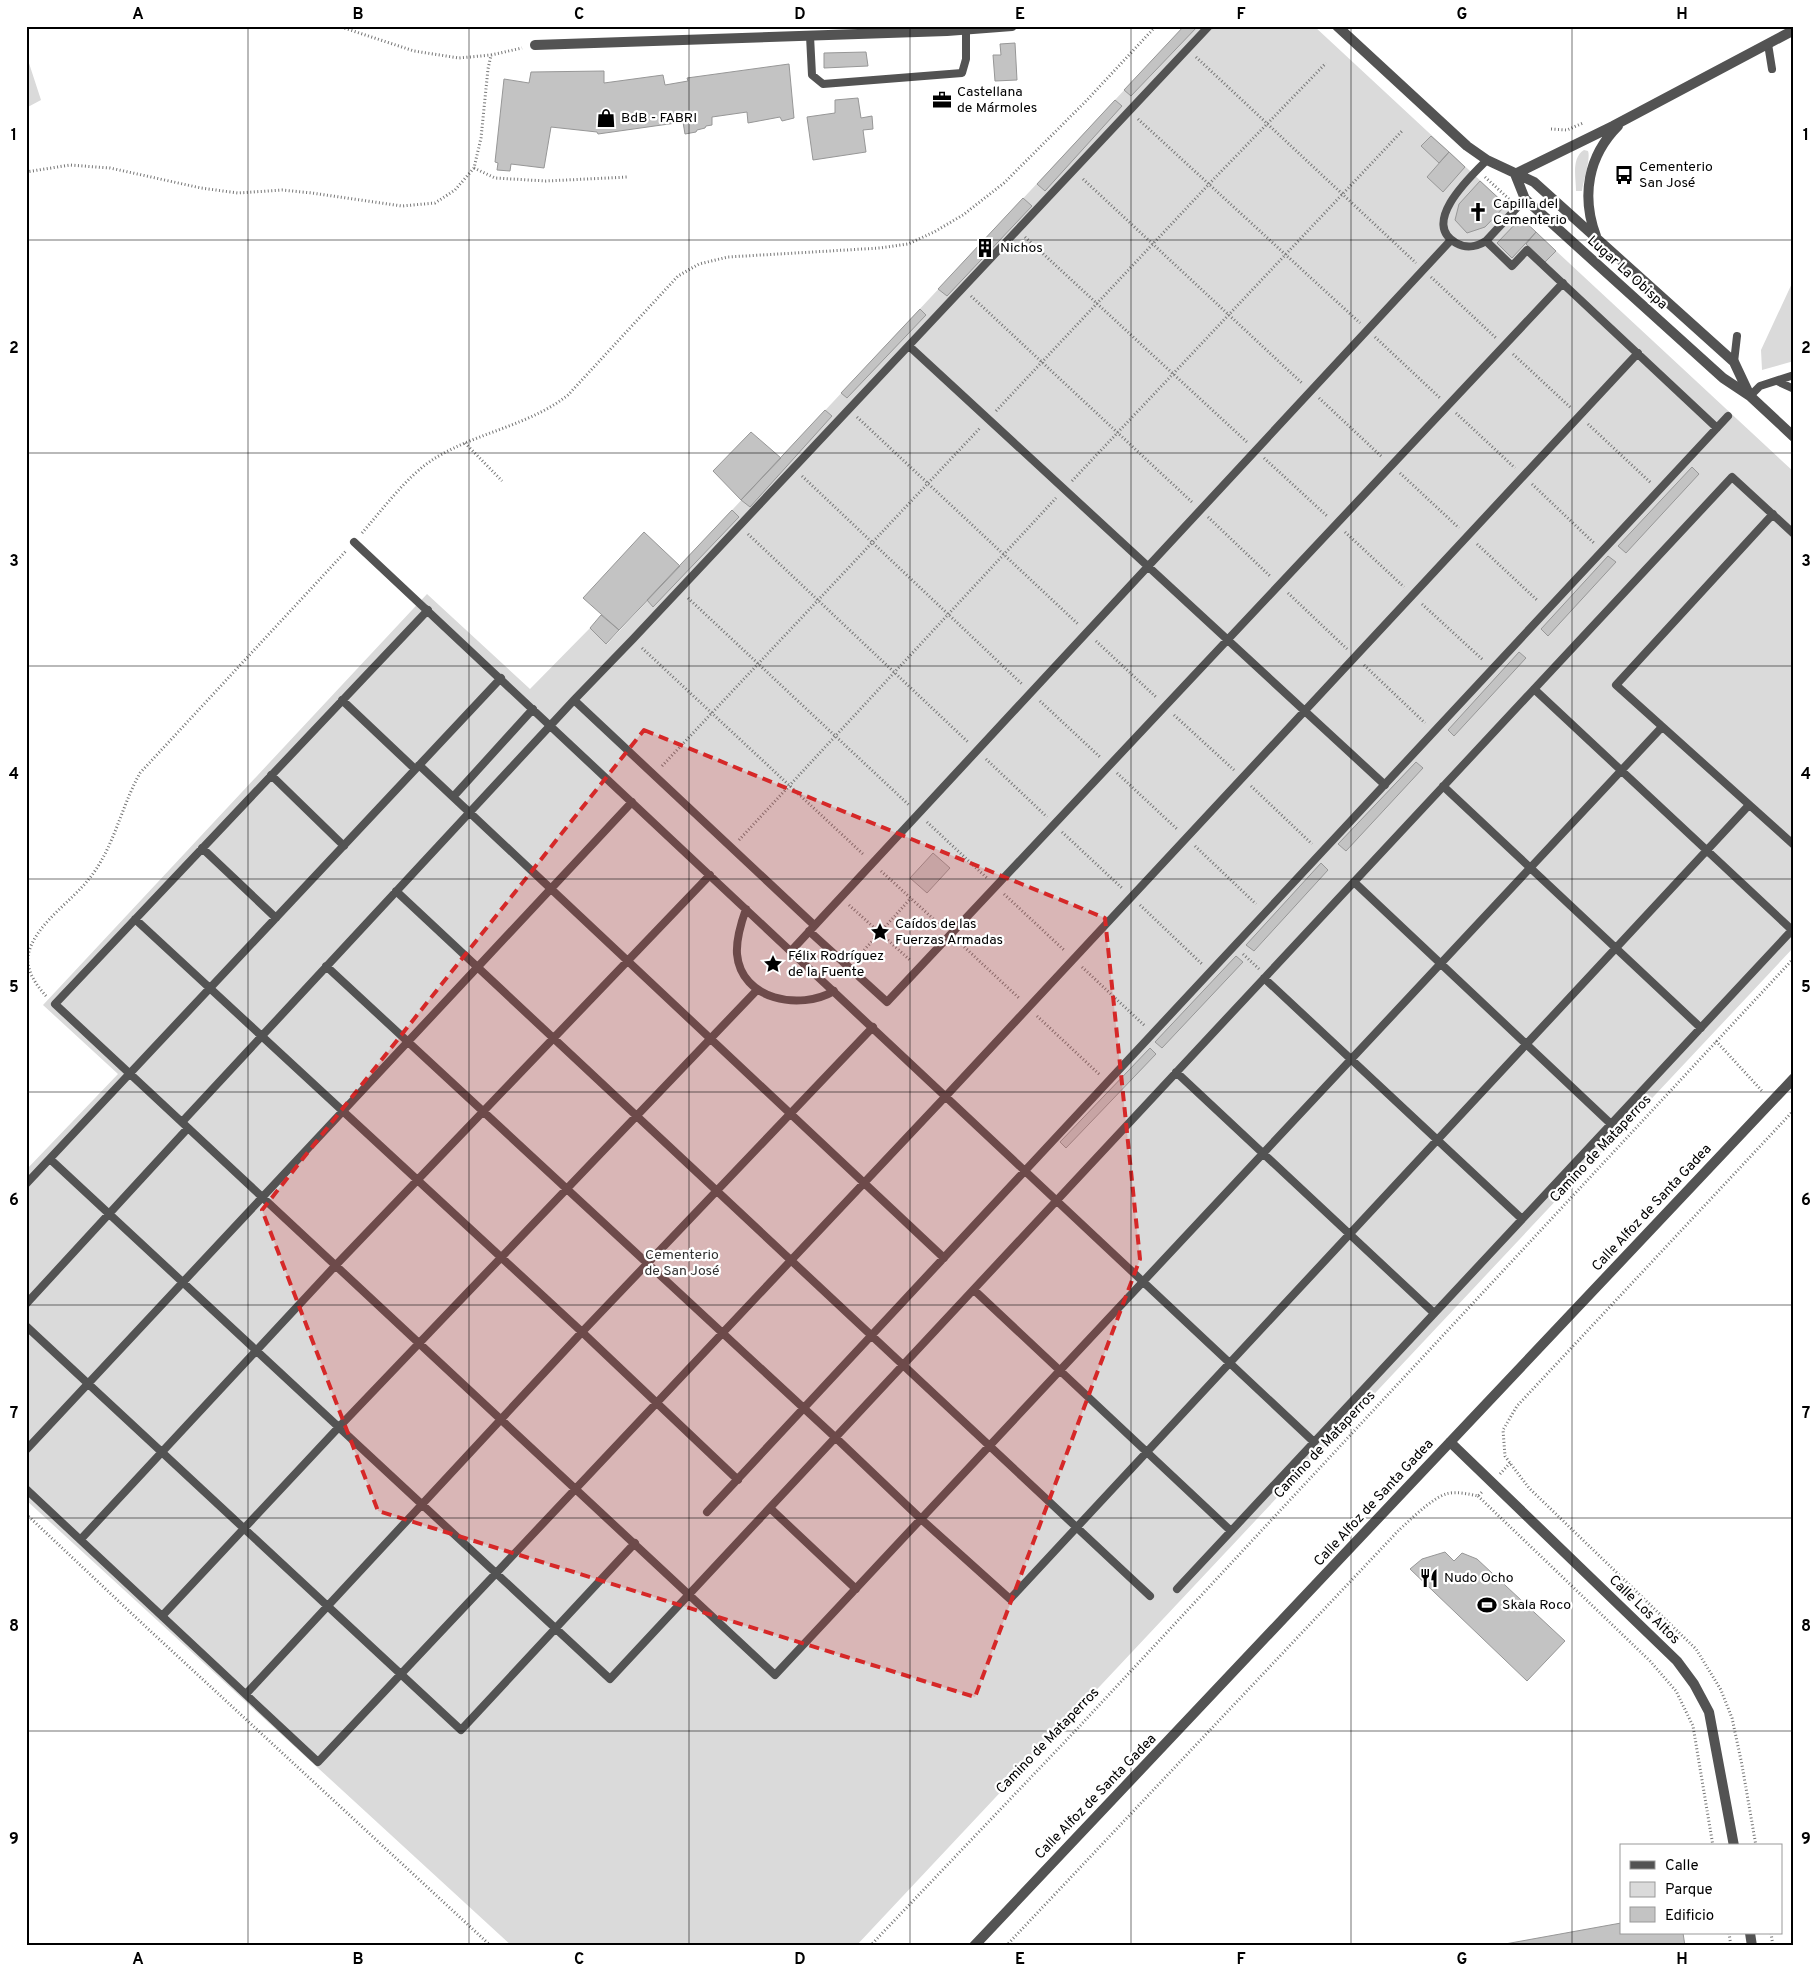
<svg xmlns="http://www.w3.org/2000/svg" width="1820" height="1972" viewBox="0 0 1820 1972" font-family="Overpass,sans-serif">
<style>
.green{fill:#dadada}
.building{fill:#c3c3c3;stroke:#979797}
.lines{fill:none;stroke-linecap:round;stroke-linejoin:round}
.path{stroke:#757575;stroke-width:3;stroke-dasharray:1 2.5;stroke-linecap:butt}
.lane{stroke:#535353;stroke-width:8}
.street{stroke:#535353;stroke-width:10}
.marked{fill:#d62828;fill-opacity:0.2;stroke:#d62828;stroke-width:4;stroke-dasharray:10 6;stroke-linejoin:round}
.grid{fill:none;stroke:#000;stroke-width:1;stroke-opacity:0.55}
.labels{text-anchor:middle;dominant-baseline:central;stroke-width:4.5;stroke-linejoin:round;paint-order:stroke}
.poi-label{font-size:14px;fill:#000;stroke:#fff;text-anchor:start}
.street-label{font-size:14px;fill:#000;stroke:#fff}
.park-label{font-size:14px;fill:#313131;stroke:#fff}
.neatline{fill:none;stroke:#000;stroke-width:2}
.grid-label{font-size:16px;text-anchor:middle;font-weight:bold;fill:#000}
</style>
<rect width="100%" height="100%" fill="#fff"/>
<!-- green -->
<path class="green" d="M1184,26H1314L1794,472V947L856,1946H512L26,1500V1170L118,1074L43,1005L427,594L530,689L590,628L607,644Z
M26,54L41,100L26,108Z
M1584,150L1588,151C1591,159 1583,181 1582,191H1576C1576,177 1571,158 1584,150Z
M1794,279V361L1762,370L1761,350Z"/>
<!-- building -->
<path class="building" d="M1184,26H1198L1131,96L1124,90Z
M1015,43L1017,80L995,81L993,55H1001L1000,44Z
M866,52L868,66L824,68V53Z
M789,64L794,118L782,121L780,117L748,123L747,112L712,117V125L706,126L705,128L697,130L696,132L685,134L683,122L598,134L597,132L551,127L544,168L511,164L510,171L497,170L498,163L495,162L504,79L529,83L531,72L604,71V83L663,75L665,85L688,81L687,78Z
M858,98L861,118L872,116L873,129L863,130L866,152L813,160L807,117L835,113V100Z
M1115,100L1122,106L1045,191L1037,184Z
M1431,136L1449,152L1439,163L1421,146Z
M1449,152L1465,167L1443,192L1427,177Z
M1480,181L1506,205L1485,227L1467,233L1455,220L1459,204Z
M1023,198L1032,206L947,296L938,289Z
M1521,218L1536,232L1512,258L1497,243Z
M1536,232L1556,251L1545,262L1526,244Z
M920,309L926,315L847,398L841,393Z
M825,410L832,416L750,507L741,500Z
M751,432L781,458L741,500L713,471Z
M1692,467L1699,474L1626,553L1618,546Z
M732,510L739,517L653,607L647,600Z
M644,532L680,566L619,630L583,598Z
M1608,556L1616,562L1548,636L1541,629Z
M601,615L619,630L606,644L590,628Z
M1519,652L1526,658L1454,736L1448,730Z
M1416,762L1423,768L1346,851L1338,844Z
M933,853L950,868L927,893L910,878Z
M1321,863L1328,870L1254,951L1246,945Z
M1236,956L1243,962L1162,1048L1155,1042Z
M1150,1048L1156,1054L1066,1148L1060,1142Z
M1445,1552L1454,1561L1462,1553L1477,1559L1565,1641L1527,1681L1410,1569L1422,1559Z
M1621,1923V1933H1683L1685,1946H1494Z"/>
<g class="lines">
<!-- path -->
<path class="path" d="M338,26L414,51L459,58L491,55
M1196,57L1416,263
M1138,119L1360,323
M1551,129L1567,130L1583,123
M474,168L495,178L546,181L628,177
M26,172L70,165L110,168L201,188L238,193L282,190L312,193L402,206L435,203L455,190L474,168L481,138L488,69L491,55L522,48
M1485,177L1510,200
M1083,179L1303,384
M1025,237L1248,443
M1431,277L1496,338
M971,296L1193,503
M1375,337L1440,398
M1513,354L1571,408
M1319,398L1382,457
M996,411L1210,183L1326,63
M1456,413L1515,468
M857,417L1079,625
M1588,424L1651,483
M465,443L502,481
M1264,458L1327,516
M1400,473L1459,528
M802,476L1023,685
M1072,481L1402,131
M1532,484L1595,544
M1208,517L1271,577
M1345,532L1404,587
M362,533C383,509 409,473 437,457C479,432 530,425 568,395L678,276L699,264L728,257L880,248L908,244L934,232L963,215L1004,183L1087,100L1156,26
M748,534L969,743
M1477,544L1538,601
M1288,593L1347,649
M688,598L910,806
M1422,604L1483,660
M1096,641L1157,698
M642,648L864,855
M1364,665L1425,723
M1040,701L1101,758
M1174,715L1234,770
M986,759L1047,817
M662,766L980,428
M1117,773L1178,830
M1251,786L1312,844
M927,822L988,879
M1062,832L1123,889
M739,840L1056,498
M1195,846L1256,904
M881,871L941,926
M1004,894L1065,951
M849,905L911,961
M1140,905L1203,965
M959,942L1020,999
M1243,954L1259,969
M857,958L911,898
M1082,967L1145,1026
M46,996C37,986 26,971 28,956C33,926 71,902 89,879C114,848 121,807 140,773L346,551
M1037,1016L1100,1075
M1716,1041L1763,1092
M1500,1474L1510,1463
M1478,1496L1650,1661L1676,1691L1693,1726L1713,1846
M26,1514L145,1626L491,1946
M1756,1846L1742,1765L1732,1718L1721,1690L1696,1649L1529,1488L1510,1463L1505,1456L1503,1430L1517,1406L1794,1110
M1729,1933L1731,1946
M1771,1933L1773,1946
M870,1946L1077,1729L1794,958
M1006,1946L1398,1531C1409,1521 1432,1498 1446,1494C1455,1491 1469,1494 1478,1496L1483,1491"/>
<!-- lane -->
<path class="lane" d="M810,36L812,75L823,84L962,73L966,59V29
M1768,44L1772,69
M1487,160C1471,176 1420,223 1456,243C1467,249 1476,247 1486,241L1525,199
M1486,241L1512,266L1527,250L1717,428
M909,346L1385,785
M1734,362L1737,336
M1777,381L1794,389
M1750,396L1760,386L1794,375
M1773,514L1616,685L1794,845
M354,542L1314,1442
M428,610L55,1004C294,1229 536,1450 775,1675L1662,727
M1534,689L1792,930
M342,700L415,769
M574,700L814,925
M419,765L944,1258
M271,775L344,846
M1443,786L1701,1028
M453,797L533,709
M202,848L276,918
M1354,882L1611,1124
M396,891L1150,1596
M746,909C741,923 736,939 737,954C741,1000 800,1011 834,991
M135,919L582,1332L738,1480
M809,931L887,1002L1563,283
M791,951L1451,240
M326,966L836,1438L921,1519L1010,1599L1749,805
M1264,978L1522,1219
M1176,1072L1434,1313
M182,1122L574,700L633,639L1209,26
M50,1159L610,1679L1732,477L1794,534
M26,1184L501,678
M974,1290L1231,1531
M26,1304L188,1128
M26,1326L461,1730L635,1543
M26,1450L632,802
M26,1489L318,1762L945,1097L1638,353
M771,1509L856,1589
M707,1512L1728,416
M81,1539L335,1266L710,875
M1177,1589L1794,928
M163,1615L338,1428L757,990
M246,1694L582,1332L873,1027"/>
<!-- street -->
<path class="street" d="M1337,26L1467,146L1487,160L1534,182L1734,362L1750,396
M535,45L947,31L1012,26
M1515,174L1525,199L1723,378L1750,396L1794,437
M1515,174L1613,126L1794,30
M1596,236C1581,196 1588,156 1618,126
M1450,1442L1677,1661L1694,1684L1709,1712L1734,1846
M1750,1933L1752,1946
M974,1946L1794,1078"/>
</g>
<!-- marked area -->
<path class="marked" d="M644,730L1105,918L1140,1259L975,1697L378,1511L262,1210Z"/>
<!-- grid -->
<path class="grid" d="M248,26V1946M469,26V1946M689,26V1946M910,26V1946M1131,26V1946M1351,26V1946M1572,26V1946M26,240H1794M26,453H1794M26,666H1794M26,879H1794M26,1092H1794M26,1305H1794M26,1518H1794M26,1731H1794"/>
<!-- icons -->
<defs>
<g id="office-bare" transform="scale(1.5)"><path d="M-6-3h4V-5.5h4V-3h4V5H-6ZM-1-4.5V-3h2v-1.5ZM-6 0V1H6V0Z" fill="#000" stroke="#fff" stroke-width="2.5" paint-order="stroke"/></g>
<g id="shop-bare" transform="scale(1.5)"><path d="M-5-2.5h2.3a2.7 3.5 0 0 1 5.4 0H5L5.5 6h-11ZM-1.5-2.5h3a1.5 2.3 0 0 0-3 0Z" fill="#000" stroke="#fff" stroke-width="2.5" paint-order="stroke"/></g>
<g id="bus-bare" transform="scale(1.5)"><path d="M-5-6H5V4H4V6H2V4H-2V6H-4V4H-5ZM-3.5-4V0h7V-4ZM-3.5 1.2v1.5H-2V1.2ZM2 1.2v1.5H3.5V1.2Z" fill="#000" stroke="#fff" stroke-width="2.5" paint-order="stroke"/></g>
<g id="church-bare" transform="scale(1.5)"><path d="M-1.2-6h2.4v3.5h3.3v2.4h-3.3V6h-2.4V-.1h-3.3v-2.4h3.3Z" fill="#000" stroke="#fff" stroke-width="2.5" paint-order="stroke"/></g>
<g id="building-bare" transform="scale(1.5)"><path d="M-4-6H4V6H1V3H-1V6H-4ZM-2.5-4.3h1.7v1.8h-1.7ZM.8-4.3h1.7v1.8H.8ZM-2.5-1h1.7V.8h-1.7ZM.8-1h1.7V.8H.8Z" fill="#000" stroke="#fff" stroke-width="2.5" paint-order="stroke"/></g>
<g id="sight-bare" transform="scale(1.5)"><path d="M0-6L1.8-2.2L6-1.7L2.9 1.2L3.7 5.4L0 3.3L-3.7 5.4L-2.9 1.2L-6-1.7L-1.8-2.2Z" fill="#000" stroke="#fff" stroke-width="2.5" paint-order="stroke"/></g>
<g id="restaurant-bare" transform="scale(1.5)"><path d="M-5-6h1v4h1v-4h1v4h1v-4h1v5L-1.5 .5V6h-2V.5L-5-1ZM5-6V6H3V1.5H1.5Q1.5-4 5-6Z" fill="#000" stroke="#fff" stroke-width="2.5" paint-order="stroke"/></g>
<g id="stadium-bare" transform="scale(1.5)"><path d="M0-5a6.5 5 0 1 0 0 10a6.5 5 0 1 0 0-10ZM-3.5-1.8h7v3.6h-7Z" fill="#000" stroke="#fff" stroke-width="2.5" paint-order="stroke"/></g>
</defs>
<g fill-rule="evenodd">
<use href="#office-bare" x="942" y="100"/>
<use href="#shop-bare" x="606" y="118"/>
<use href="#bus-bare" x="1624" y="175"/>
<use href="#church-bare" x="1478" y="212"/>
<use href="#building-bare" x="985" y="248"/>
<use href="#sight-bare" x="880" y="932"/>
<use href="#sight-bare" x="773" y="964"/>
<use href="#restaurant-bare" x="1429" y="1578"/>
<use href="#stadium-bare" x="1487" y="1605"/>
</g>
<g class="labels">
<!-- poi labels -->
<g class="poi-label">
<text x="957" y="92">Castellana<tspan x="957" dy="16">de Mármoles</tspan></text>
<text x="621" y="118">BdB - FABRI</text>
<text x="1639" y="167">Cementerio<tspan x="1639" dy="16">San José</tspan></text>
<text x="1493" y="204">Capilla del<tspan x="1493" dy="16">Cementerio</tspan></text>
<text x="1000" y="248">Nichos</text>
<text x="895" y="924">Caídos de las<tspan x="895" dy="16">Fuerzas Armadas</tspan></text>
<text x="788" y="956">Félix Rodríguez<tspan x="788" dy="16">de la Fuente</tspan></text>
<text x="1444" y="1578">Nudo Ocho</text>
<text x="1502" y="1605">Skala Roco</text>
</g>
<!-- street labels -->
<g class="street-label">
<text transform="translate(1627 273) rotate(42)">Lugar La Obispa</text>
<text transform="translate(1601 1149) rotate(-47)">Camino de Mataperros</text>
<text transform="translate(1652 1208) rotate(-47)">Calle Alfoz de Santa Gadea</text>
<text transform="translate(1325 1445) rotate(-47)">Camino de Mataperros</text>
<text transform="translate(1374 1503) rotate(-47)">Calle Alfoz de Santa Gadea</text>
<text transform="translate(1644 1610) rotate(44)">Calle Los Altos</text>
<text transform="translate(1048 1741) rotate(-46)">Camino de Mataperros</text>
<text transform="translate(1096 1797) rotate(-46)">Calle Alfoz de Santa Gadea</text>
</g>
<!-- park labels -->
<g class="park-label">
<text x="682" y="1255">Cementerio<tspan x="682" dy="16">de San José</tspan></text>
</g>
</g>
<!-- border -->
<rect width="1820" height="1972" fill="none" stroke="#ffffff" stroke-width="55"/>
<!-- legend -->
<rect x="1620" y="1844" width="162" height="90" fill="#ffffff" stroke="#999999"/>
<rect x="1630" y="1861" width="25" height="8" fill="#535353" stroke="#999999"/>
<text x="1665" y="1870" font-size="15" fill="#000000">Calle</text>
<rect x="1630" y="1882" width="25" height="15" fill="#dadada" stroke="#999999"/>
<text x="1665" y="1894" font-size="15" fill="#000000">Parque</text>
<rect x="1630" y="1907" width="25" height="15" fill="#c3c3c3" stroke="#999999"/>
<text x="1665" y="1920" font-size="15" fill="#000000">Edificio</text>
<rect x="28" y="28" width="1764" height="1916" class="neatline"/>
<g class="grid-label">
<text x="138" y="19">A</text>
<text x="358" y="19">B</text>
<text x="579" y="19">C</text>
<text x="800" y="19">D</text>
<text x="1020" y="19">E</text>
<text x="1241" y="19">F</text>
<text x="1462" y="19">G</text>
<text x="1682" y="19">H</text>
<text x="14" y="140">1</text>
<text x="1806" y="140">1</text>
<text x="14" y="353">2</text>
<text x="1806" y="353">2</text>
<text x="14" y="566">3</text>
<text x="1806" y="566">3</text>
<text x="14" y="779">4</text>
<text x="1806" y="779">4</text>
<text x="14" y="992">5</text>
<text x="1806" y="992">5</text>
<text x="14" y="1205">6</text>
<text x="1806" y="1205">6</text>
<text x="14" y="1418">7</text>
<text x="1806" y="1418">7</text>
<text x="14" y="1631">8</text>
<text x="1806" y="1631">8</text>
<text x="14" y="1844">9</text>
<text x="1806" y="1844">9</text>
<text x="138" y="1964">A</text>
<text x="358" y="1964">B</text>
<text x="579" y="1964">C</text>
<text x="800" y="1964">D</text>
<text x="1020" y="1964">E</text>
<text x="1241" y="1964">F</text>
<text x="1462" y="1964">G</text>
<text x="1682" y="1964">H</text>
</g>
</svg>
